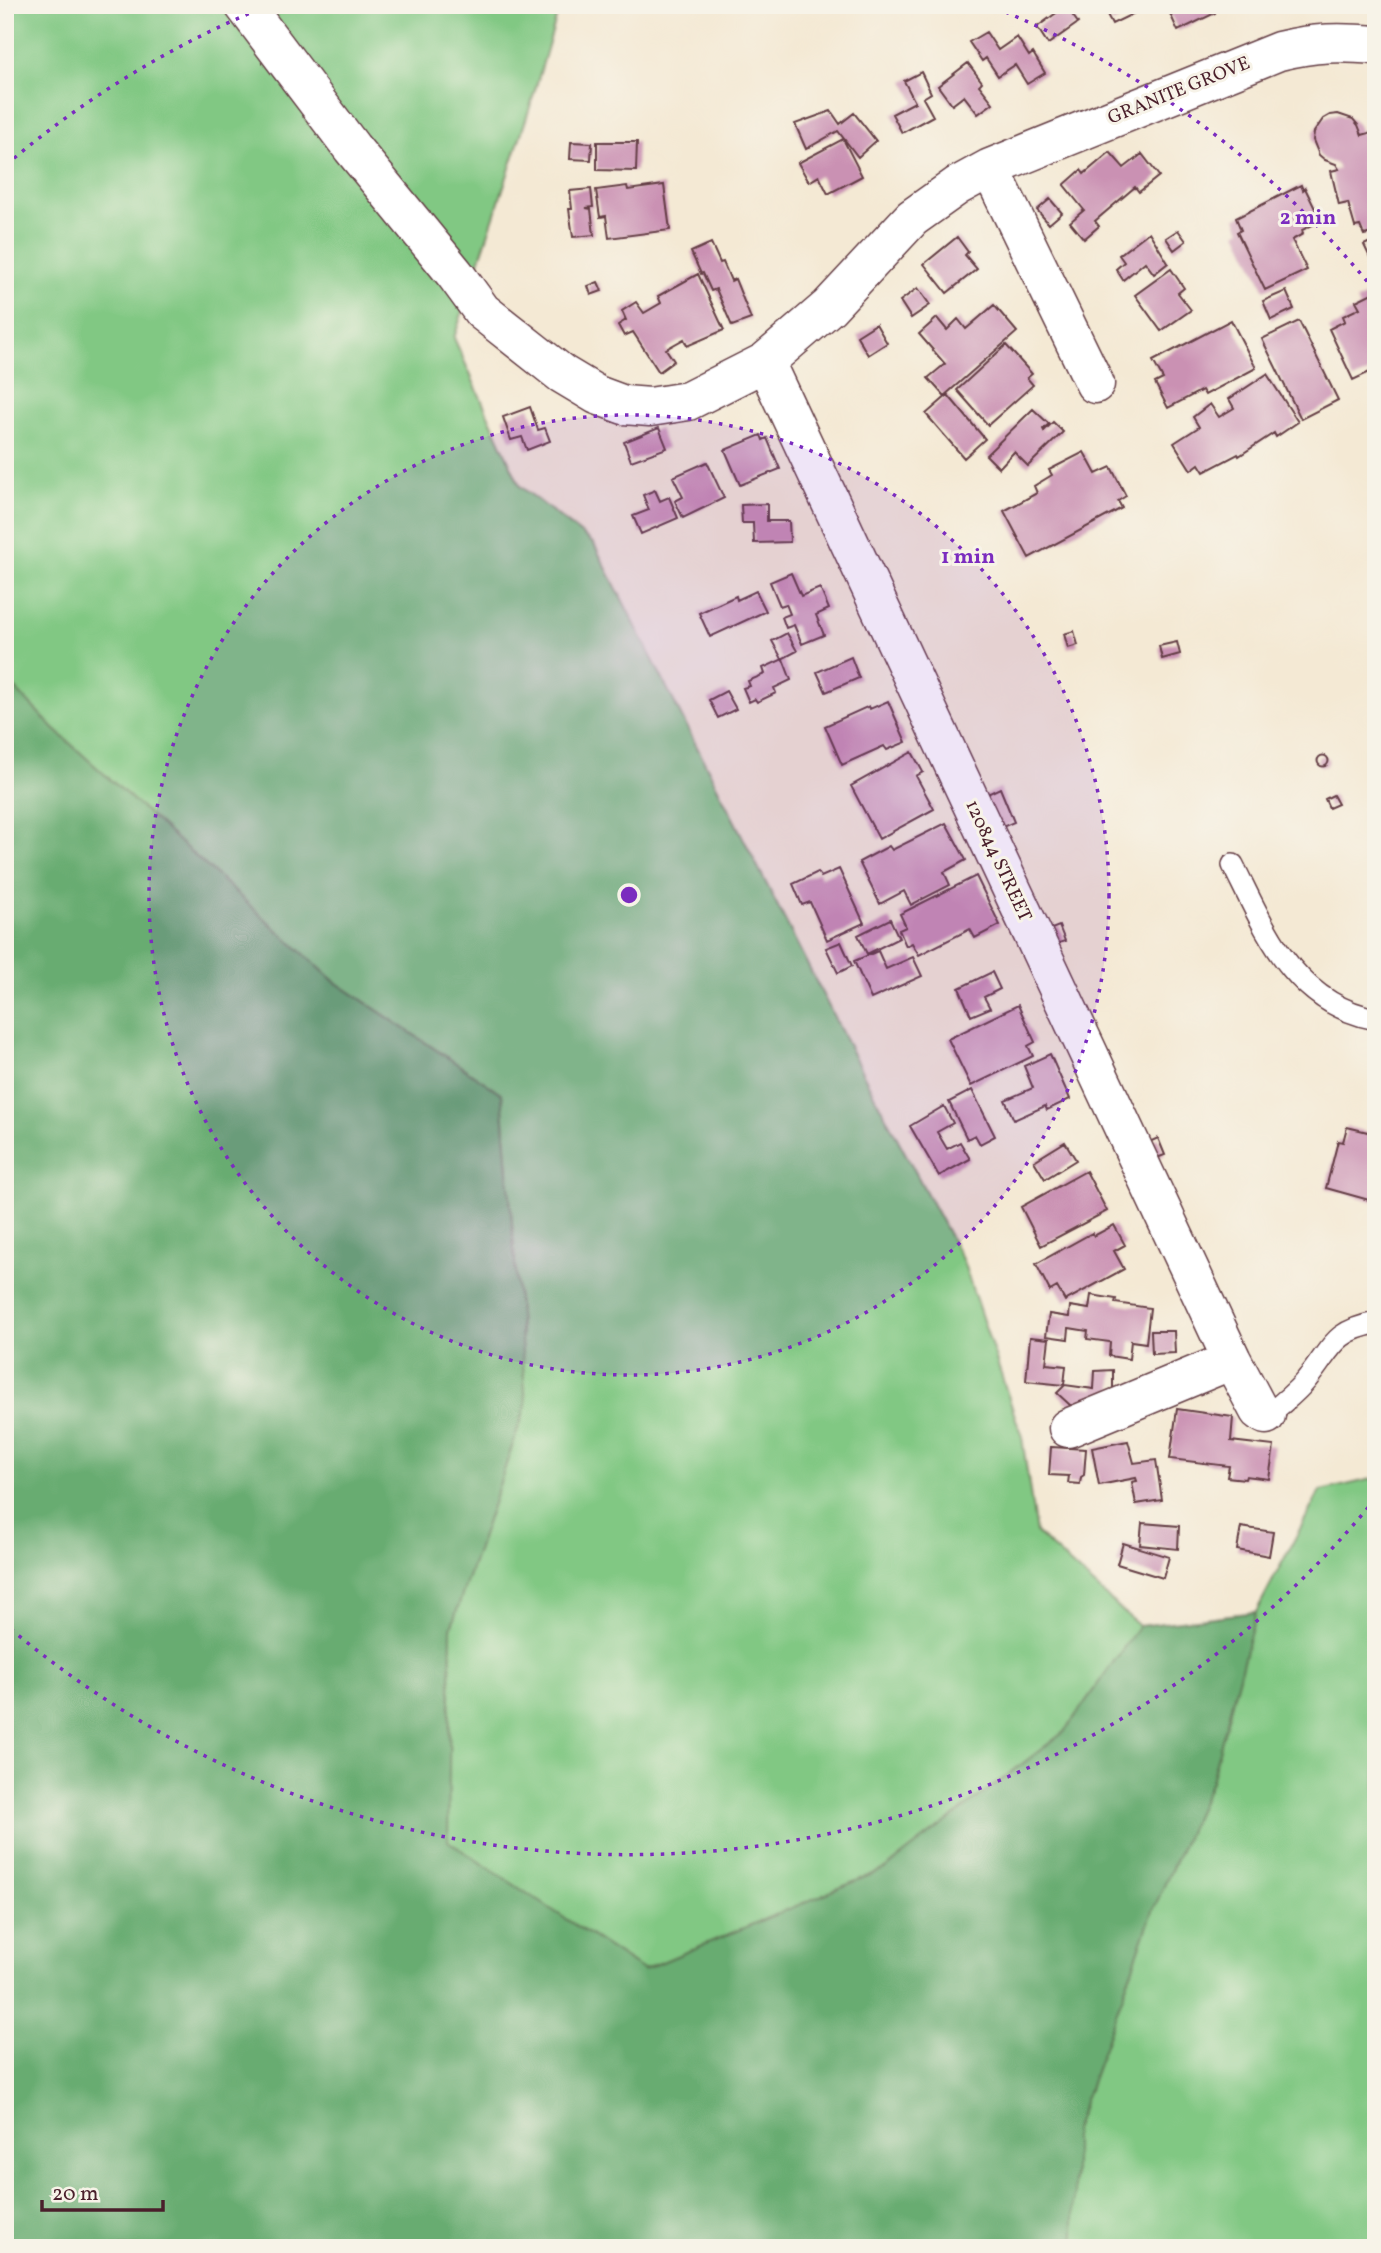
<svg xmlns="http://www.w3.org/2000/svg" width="1381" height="2253" viewBox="0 0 1381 2253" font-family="Vollkorn,serif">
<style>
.green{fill:#81c883;stroke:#667457;stroke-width:2}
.forest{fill:#68ac71;stroke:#59664e;stroke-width:2}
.building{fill:#ca91b3}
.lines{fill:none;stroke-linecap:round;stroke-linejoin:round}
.lane-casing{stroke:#643d44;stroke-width:24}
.street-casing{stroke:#643d44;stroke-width:41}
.lane{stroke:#fff;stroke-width:21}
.street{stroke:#fff;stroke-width:38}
.ring{fill:none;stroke:#7b2cbf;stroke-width:3.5;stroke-dasharray:3.5 7}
.labels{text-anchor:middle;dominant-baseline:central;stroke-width:6;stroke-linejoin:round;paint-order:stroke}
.street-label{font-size:19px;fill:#4a1f2b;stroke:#f7f3e8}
.centre{fill:#7b2cbf;stroke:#f7f3e8;stroke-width:3.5}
.ring-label{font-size:21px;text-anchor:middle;font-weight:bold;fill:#7b2cbf;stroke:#f7f3e8;stroke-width:6;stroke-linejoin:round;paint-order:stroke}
</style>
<rect width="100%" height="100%" fill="#f7f3e8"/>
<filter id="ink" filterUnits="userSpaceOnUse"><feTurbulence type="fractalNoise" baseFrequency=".0143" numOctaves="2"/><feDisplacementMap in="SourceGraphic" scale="14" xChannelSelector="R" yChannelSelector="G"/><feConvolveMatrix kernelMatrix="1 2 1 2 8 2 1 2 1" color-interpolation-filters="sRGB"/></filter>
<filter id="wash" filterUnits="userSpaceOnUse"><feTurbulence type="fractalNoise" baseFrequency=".00686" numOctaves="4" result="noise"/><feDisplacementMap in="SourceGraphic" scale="28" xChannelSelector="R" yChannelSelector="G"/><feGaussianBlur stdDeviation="1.57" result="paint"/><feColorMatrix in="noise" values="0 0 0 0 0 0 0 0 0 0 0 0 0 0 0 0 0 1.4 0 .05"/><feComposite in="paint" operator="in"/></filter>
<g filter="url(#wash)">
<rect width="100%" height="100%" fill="#f4e9d4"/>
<!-- green -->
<path class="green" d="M5,5H560L530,107L454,338L520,486L594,544L865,1078L963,1261L1022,1437L1036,1533L1139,1626L1064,1732L885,1869L643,1970L447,1841L451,1628L526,1405L502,1094L335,982L54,729L5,678Z
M1376,1478V2248H1074V2130L1154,1908L1211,1781L1256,1612L1320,1491Z"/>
<!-- forest -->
<path class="forest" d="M5,678L54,729L335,982L502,1094L526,1405L451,1628L448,1841L643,1970L885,1869L1064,1732L1139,1626L1256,1612L1211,1781L1154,1908L1074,2130V2248H5Z"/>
<g id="blocks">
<!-- building -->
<path class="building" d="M1102,5H1151L1112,24Z
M1166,5H1212L1215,13L1178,31Z
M1066,6L1078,23L1048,44L1037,27Z
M986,32L998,50L1017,37L1029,56L1033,53L1045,73L1027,84L1015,65L998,76L986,58L982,61L969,42Z
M968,63L982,82L979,85L993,103L978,114L964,96L952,105L938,86Z
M921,72L931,93L923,98L933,116L902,133L892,114L915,102L904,81Z
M831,111L840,124L854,113L876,141L858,157L838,131L806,149L795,124Z
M1338,114L1353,119L1358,125L1362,135L1376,131V232L1364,235L1360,226L1355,227L1348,203L1339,205L1331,171L1339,169L1336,164L1325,160L1319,155L1313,140L1314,132L1323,119L1330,115Z
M843,139L862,176L828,194L819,176L809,182L798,163Z
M571,142L592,143L591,160L570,159Z
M597,142H637L636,171L597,170Z
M1110,152L1124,168L1142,154L1159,176L1139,192L1135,187L1095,221L1099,226L1084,239L1070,222L1084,210L1064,185L1081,170L1084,174Z
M664,185L670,230L609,238L606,216L600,217L596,190L627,186L628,190Z
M1301,185L1303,190L1305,188L1321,221L1302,230L1303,234L1292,240L1307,270L1265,290L1237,232L1241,230L1236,218Z
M591,189L593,207L586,208L591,209L594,235L573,237L569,209H572L570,191Z
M1050,199L1062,213L1049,224L1037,210Z
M1178,230L1186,241L1174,250L1166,238Z
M1149,232L1168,263L1154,274L1145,262L1123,280L1116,269L1124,262L1119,255Z
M957,237L968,252L965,255L977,269L947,293L924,264Z
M1376,239V270L1364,245Z
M711,243L720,263L723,262L731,281L735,279L751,319L732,326L716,289L711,291L703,273L701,274L691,252Z
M1171,269L1184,288L1178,293L1191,310L1161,331L1135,295Z
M698,274L724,330L687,346L684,339L666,349L674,361L659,372L633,332L624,336L618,325L626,320L622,311L636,302L644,313L661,303L658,296Z
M598,282L602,291L591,295L588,286Z
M918,288L930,305L911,318L900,301Z
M1286,291L1294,309L1271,320L1263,301Z
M1376,291V369L1353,380L1329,329L1345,321L1343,316L1360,308L1356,301Z
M994,305L1017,332L944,396L928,378L945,364L919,334L937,318L947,330L958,319L966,329Z
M1231,320L1256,368L1205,395L1202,390L1168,408L1155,383L1163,379L1153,361Z
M1299,321L1338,400L1301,419L1262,339Z
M876,324L887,343L868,355L857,336Z
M1006,345L1032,374L1027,378L1033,385L988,425L957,390Z
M1267,374L1298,422L1276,437L1274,433L1239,456L1238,454L1204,472L1199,464L1191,470L1174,443L1199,427L1193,417L1210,404L1219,417L1234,408L1229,399Z
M948,395L985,439L964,458L926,414Z
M530,407L538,430L545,428L550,441L527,450L522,437L511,440L503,417Z
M1033,409L1049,424L1043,429L1044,431L1053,422L1063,432L1028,466L1014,452L999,468L986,455Z
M659,428L667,448L631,461L624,442Z
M761,435L763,440L767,438L780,469L740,485L725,450Z
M1084,452L1096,474L1111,467L1126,496L1118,501L1122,508L1029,558L1004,511L1037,493L1034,486L1052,475L1049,470Z
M707,462L724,498L683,518L675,501L683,497L673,477Z
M655,490L660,501L669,497L678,518L641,534L633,516L649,510L643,495Z
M767,504V521H789L790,542L754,543L753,523H742L741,505Z
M791,573L801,596L820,588L829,609L816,615L824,635L802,644L794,625L786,628L782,617L790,614L786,604L780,606L770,582Z
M756,591L766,611L710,637L699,613L736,596L737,600Z
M1074,631L1078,645L1068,648L1064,634Z
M787,633L797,651L782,659L772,641Z
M1177,642L1180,654L1162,659L1159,646Z
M851,657L859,678L826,692L817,672Z
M783,659L791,680L774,688L776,693L757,702L755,699L749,702L743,688L750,686L748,681L765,674L763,668Z
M726,691L736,709L718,718L709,700Z
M888,701L906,742L887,750L884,746L842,765L825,726L869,706L870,709Z
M912,752L923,772L916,776L934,809L879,839L851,786Z
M1317.5 761a5.5 5.5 0 1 1 11 0a5.5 5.5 0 1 1-11 0Z
M1000,788L1014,822L998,829L983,796Z
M1333,795L1338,804L1329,808L1325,799Z
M946,823L966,860L944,872L950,885L911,905L904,891L880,904L859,862L889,846L892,850Z
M839,869L864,923L827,940L810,902L802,905L793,884L818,872L821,877Z
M976,876L1000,925L975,938L970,929L919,955L912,943L906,946L899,930L906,927L900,914Z
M890,919L899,938L867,954L858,935Z
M1059,926L1065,941L1050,946L1044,932Z
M841,942L852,966L838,973L826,948Z
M878,951L886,969L913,957L922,976L871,999L854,961Z
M992,972L1000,989L984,997L990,1008L971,1016L959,988Z
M1018,1005L1035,1042L1028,1046L1033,1056L971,1086L948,1039Z
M1050,1054L1070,1099L1047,1110L1045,1106L1014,1120L1005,1100L1033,1088L1024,1066Z
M972,1090L995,1136L980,1144L975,1135L967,1139L949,1102Z
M944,1106L953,1123L937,1132L947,1149L960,1142L970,1159L939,1176L910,1126Z
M1347,1127L1376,1134V1202L1326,1188L1338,1141L1343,1142Z
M1158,1138L1165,1155L1154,1159L1147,1143Z
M1065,1142L1076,1160L1045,1179L1034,1161Z
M1086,1171L1107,1211L1041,1246L1021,1207Z
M1114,1225L1125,1245L1114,1251L1124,1269L1065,1301L1057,1287L1050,1291L1036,1264L1092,1233L1094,1236Z
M1091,1295L1116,1299L1115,1303L1150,1308L1146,1343L1131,1341L1129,1359L1109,1356L1110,1342L1087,1339L1088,1331L1069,1328L1068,1339L1046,1336L1049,1314L1069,1317L1070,1306L1089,1309Z
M1151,1331H1174L1175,1353L1152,1354Z
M1030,1337L1049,1339L1046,1364L1066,1366L1064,1385L1026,1381Z
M1113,1370V1391L1105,1410L1070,1405L1057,1393L1065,1385L1094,1389L1095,1371Z
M1177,1409L1233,1417L1231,1441L1274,1446L1269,1479L1246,1476L1245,1479L1227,1477L1229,1466L1170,1459Z
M1128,1441L1134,1463L1156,1460L1162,1500L1136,1504L1132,1482L1137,1481L1136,1478L1099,1485L1092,1448Z
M1051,1447L1086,1449L1084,1475L1081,1477L1080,1484L1068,1483L1069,1476L1049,1475Z
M1142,1523L1179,1526L1178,1549L1140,1545Z
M1241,1527L1273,1532L1269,1556L1237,1550Z
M1123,1543L1169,1557L1163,1578L1117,1564Z"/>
</g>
</g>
<g filter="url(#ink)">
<use href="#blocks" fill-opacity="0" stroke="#643d44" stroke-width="2"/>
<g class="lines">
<!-- lane casing -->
<g class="lane-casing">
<path id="lane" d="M1233,865C1266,931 1294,1004 1376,1019
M1266,1415L1271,1413C1283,1402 1297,1392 1307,1379C1332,1349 1332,1331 1376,1323"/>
</g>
<!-- street casing -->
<g class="street-casing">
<path id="street" d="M244,5L352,148L455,274L482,311L562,374L597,395L624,405L650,407L688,401L765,362L829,307L912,218L957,186L990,168L1279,51C1316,42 1339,42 1376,45
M990,168L1095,384
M765,362L1232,1360L1259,1411L1266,1415
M1068,1428L1232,1360"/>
</g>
<!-- lane -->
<use href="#lane" class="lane"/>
<!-- street -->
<use href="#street" class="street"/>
</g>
</g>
<!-- distance rings -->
<circle cx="629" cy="895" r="480" fill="#7b2cbf" fill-opacity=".12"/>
<g class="ring">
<circle cx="629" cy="895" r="480"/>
<path d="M1375 1499A960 960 0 0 1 6 1625M6 165A960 960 0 0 1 262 8M996 8A960 960 0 0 1 1375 291"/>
</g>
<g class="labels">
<!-- street labels -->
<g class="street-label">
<text transform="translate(1179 91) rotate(-22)">GRANITE GROVE</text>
<text transform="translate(998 861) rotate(65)">120844 STREET</text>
</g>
</g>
<circle cx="629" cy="895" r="10" class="centre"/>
<g class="ring-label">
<text x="1308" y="224">2 min</text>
<text x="968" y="563">1 min</text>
</g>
<!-- margin -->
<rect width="1381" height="2253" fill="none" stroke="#f7f3e8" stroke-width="28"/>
<!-- scale -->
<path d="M42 2200v10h121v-10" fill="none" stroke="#4a1f2b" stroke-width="3.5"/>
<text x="52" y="2200" font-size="21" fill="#4a1f2b" stroke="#f7f3e8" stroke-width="5" paint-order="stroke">20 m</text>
</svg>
